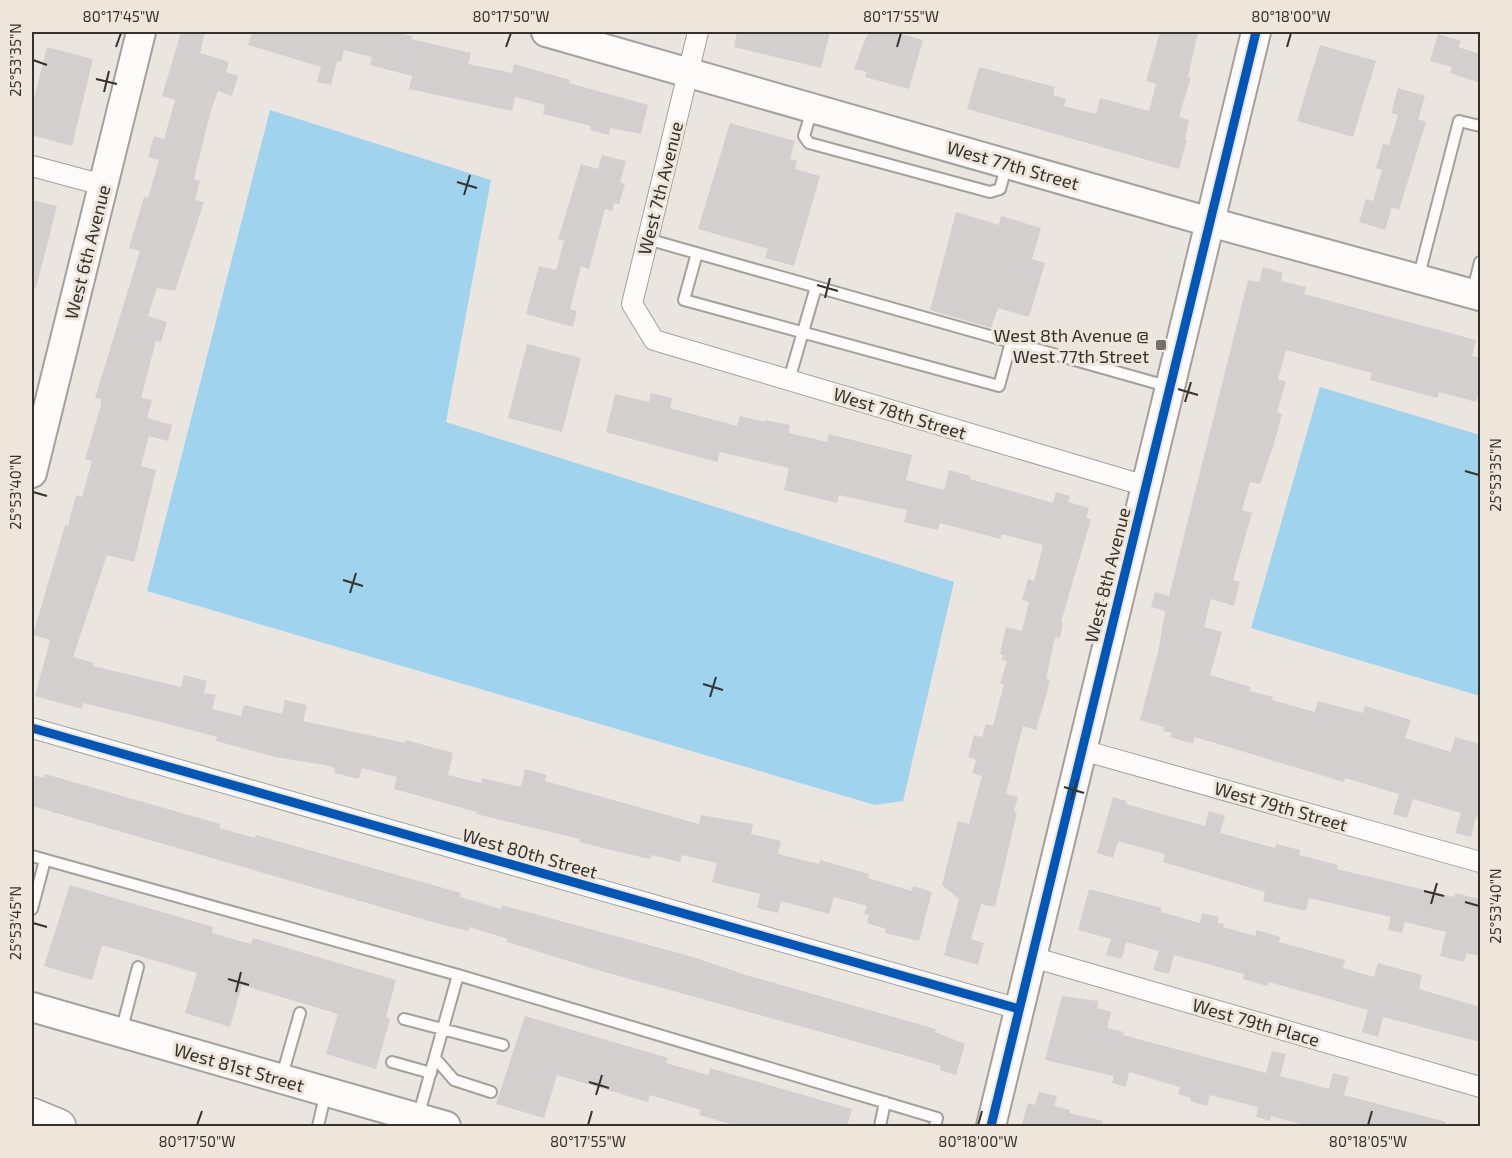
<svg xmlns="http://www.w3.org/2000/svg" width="1512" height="1158" viewBox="0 0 1512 1158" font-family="'Exo 2',sans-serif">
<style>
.water{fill:#a0d4ee}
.building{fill:#d3cfce}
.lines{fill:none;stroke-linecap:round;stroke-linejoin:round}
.lane-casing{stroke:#a4a09c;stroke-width:14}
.street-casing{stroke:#a4a09c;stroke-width:22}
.secondary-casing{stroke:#a4a09c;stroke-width:32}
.highway-casing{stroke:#a4a09c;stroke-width:36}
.lane{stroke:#fcfbfa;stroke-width:10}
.street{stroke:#fcfbfa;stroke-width:20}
.secondary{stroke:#fcfbfa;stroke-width:28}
.highway{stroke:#fcfbfa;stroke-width:33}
.cycleway-casing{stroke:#eee6db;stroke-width:13}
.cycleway{stroke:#0057b8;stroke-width:9}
.ticks{fill:none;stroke:#35322e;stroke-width:2}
.poi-dot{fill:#74716c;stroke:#eee6db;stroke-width:2}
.labels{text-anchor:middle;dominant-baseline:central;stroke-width:6;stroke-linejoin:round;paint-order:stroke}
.street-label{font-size:18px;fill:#35322e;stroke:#eee6db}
.poi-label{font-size:18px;fill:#35322e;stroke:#eee6db;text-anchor:end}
.neatline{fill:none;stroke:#35322e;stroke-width:2}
.ticks-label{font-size:15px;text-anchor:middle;fill:#35322e}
</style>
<rect width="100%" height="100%" fill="#eae5df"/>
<!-- water -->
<path class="water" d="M270,110L491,180L446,422L954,582L903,801L875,805L147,591Z
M1320,387L1480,435V696L1251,628Z"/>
<!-- building -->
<path class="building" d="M181,32H205L200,53L229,62L226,72L238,76L232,96L218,91L211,110L194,179L200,181L195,200L204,202L175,291L157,288L148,316L167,322L161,342L156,341L141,398L152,400L147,418L172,425L168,441L149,436L141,466L156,470L134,562L107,555L73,657L94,663L93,666L181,687L184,675L207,681L204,693L216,695L212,709L241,716L244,705L282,714L285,700L307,705L303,721L405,743L406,740L453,753L448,775L481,783L482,778L521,787L525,769L547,775L545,781L699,824L701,815L753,824L751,834L781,841L778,854L819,864L820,860L869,874L868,878L912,891L913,886L932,892L919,941L885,933L886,929L867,923L869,915L864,914L867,906L834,897L829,914L781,901L778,913L757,908L760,894L712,882L717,863L682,855L680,862L652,855L650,859L619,852L579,842L580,839L476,814L477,812L394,789L397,777L362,768L359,779L334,773L335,769L330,766L275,757L216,741L217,737L157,721L83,703L82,709L35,696L50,640L33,635L65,525L68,526L76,495L82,497L92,461L85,459L101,405V399L95,398L140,251L129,248L144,197L148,198L159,160L148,157L154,136L164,139L175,100L162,96Z
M252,32H395L412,36L411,39L471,53L468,64L512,73L514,64L570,80L569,83L648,105L641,134L610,128L609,135L590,130L591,126L543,114L545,106L542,104L515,97L512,111L409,89L412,76L370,65L372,57L344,50L341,62L337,61L331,85L317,82L321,67L248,45Z
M737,32H830L821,68L734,47Z
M868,32H893L923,40L909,89L865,77L867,72L854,69Z
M1160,32H1198L1188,77H1191L1179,117L1189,120L1185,140H1187L1179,169L967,109L979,67L1055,87L1053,95L1066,99L1064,106L1096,114L1100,98L1149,111L1156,84L1146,81Z
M1438,34L1461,41L1458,47L1480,54V83L1450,73L1452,67L1430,61Z
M1320,45L1376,61L1353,137L1297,121Z
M47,47L93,59L72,146L32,135V106Z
M1398,88L1425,96L1418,119L1426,122L1399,210L1392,207L1385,230L1359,222L1366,199L1373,201L1382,170L1376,168L1383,144L1389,145L1398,115L1391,113Z
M730,123L795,141L790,159L797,161L795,169L820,176L794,266L765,258L768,249L698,229Z
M602,155L626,161L620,182L625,184L619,204L614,203L612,211L605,209L589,269L581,266L570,309L577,311L573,327L526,314L539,266L555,270L557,267L564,241L558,239L581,164L598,169Z
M32,200L57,206L36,288L32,287Z
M956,212L999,225L1001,216L1041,228L1032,259L1045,263L1029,317L998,308L991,328L930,310Z
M1263,267L1283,273L1281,281L1306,287L1304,294L1476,340L1472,356L1480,358V386L1476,402L1439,392L1437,398L1370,380L1372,373L1286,350L1278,379L1286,382L1277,412L1282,414L1273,447L1260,484L1250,482L1242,510L1252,513L1233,580L1240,582L1234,606L1211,599L1204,627L1222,632L1210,675L1251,687L1250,691L1273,697L1272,700L1315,712L1318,701L1363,713L1365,706L1411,720L1405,738L1451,752L1455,737L1480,744V818L1476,817L1471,837L1455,833L1461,813L1413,799L1407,818L1393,814L1399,794L1345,778L1344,782L1195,737L1193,744L1170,737L1172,733L1163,731L1164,727L1140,720L1159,648L1165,611L1151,607L1155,592L1169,596L1248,280L1259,282Z
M527,344L581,358L562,432L508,418Z
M651,393L672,398L670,408L737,426L740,416L765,422V420L790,425L789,433L827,442L829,434L912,455L906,480L944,490L949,470L970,476V479L1053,503L1056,492L1070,496L1068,502L1089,508L1086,518L1091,519L1061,622L1063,623L1060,638L1055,637L1046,679L1050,680L1046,696L1036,730L1023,726L1015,756L1006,794L1018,797L1014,811L1017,812L995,907L981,904L971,939L984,943L978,965L944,955L959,899L942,885L958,821L969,824L982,776L972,773L976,760L968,757L974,735L982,737L986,724L993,726L1004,684L1000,683L1007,661L1002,660L1003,655L1000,654L1006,627L1022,631L1029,602L1022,600L1028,579L1034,581L1043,545L1002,534L1000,539L940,523L938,530L904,522L907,510L839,495L837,503L784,490L789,468L720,452L717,462L606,432L615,394L649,402Z
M45,774L220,824L219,828L255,838L256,835L461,893L460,897L501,909L502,905L693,957L746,975L936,1029L935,1032L965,1044L956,1075L940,1070L941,1066L911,1057L601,971L507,942L508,939L469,927L468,931L436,923L32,806V775L44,778Z
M1113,797L1126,801V804L1205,826L1209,811L1225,816L1220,833L1275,848L1276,844L1300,850L1299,855L1338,865L1337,869L1454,897L1455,893L1480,899V956L1467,953L1464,962L1440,956L1446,932L1405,922L1402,933L1388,930L1391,917L1309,898L1306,911L1263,901L1265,892L1163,862L1165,854L1118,841L1113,858L1097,853Z
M70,885L213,927L212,933L251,944L253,938L396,980L386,1017L390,1019L376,1069L326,1054L338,1014L242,985L230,1027L185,1013L197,973L102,945L92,980L44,966Z
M1089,889L1162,908L1161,912L1200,923L1202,913L1219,917L1218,923L1224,924L1223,927L1255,936L1257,930L1280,937L1279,942L1345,960L1343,968L1374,977L1378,963L1422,975L1419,989L1480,1007V1042L1383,1017L1378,1037L1362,1032L1368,1010L1269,982L1267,986L1243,979L1244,974L1174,955L1169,974L1153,970L1159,951L1126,942L1122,959L1106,955L1111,939L1078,930Z
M1062,996L1098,1001L1097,1008L1111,1012L1107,1028L1124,1032L1123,1035L1266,1073L1272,1051L1286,1054L1280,1076L1329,1089L1333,1073L1349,1077L1344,1095L1446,1122L1445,1126H1300V1124L1271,1116L1270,1121L1256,1117L1258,1107L1210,1095L1207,1106L1190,1101L1191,1098L1178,1094L1180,1087L1129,1072L1126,1087L1112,1083L1114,1076L1045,1060Z
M525,1016L668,1058L666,1063L708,1075L710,1068L852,1109L847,1126H737L699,1115L701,1110L650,1095L648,1102L557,1075L544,1118L496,1104Z
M1039,1092L1057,1096L1054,1106L1070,1110L1069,1113L1103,1121V1126H1031L1022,1124L1028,1103L1035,1105Z"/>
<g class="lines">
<!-- lane casing -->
<g class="lane-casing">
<path id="lane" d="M812,110L804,136L809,143L990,192L1000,189L1007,164
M647,239L1170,387
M697,253L684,300L999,386L1011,342
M1418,279L1459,121L1480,126
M1472,294L1480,262
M789,380L816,287
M32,856L458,975L418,1117
M32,909L45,860
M458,975L937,1118L935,1126
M404,1019L503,1045
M121,1032L138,967
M435,1058L454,1080L491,1092
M392,1062L431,1073
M281,1079L300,1013
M318,1126L326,1092
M880,1126L885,1102"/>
</g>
<!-- street casing -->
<g class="street-casing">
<path id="street" d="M698,32L632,304L654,340L1146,486
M32,166L103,185
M32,728L1019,1009
M1082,750L1480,862
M1032,957L1480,1087"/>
</g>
<!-- secondary casing -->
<g class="secondary-casing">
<path id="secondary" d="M546,32L1210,222L1480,296
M32,473L141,32
M32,1007L446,1126
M991,1126L1256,32"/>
</g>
<!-- highway casing -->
<g class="highway-casing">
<path id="highway" d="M32,1115L59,1126"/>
</g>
<!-- lane -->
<use href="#lane" class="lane"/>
<!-- street -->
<use href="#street" class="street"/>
<!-- secondary -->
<use href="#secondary" class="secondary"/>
<!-- highway -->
<use href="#highway" class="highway"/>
<!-- cycleway casing -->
<g class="cycleway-casing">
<path id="cycleway" d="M32,728L1019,1009
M991,1126L1256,32"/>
</g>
<!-- cycleway -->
<use href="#cycleway" class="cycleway"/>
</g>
<!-- ticks -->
<path class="ticks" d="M116,47L121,33M506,47L511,33M897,47L901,33M1287,47L1291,33M33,60L47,65M96,79L117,84M104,92L109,71M457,182L477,188M464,195L470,175M817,285L838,291M825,298L830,278M1178,389L1198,395M1185,402L1191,382M1465,471L1479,475M33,492L47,496M343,580L363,586M350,593L356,573M703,684L723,690M710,697L716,677M1064,787L1084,793M1071,800L1077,780M1424,891L1444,896M1465,902L1479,906M1431,904L1437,883M33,923L47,927M228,979L249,985M236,992L241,972M589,1082L609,1088M596,1095L602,1075M197,1125L202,1111M588,1125L592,1111M978,1125L982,1111M1368,1125L1372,1111"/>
<!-- markers -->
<rect class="poi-dot" x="1155" y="339" width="12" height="12" rx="3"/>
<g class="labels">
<!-- street labels -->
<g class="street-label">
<text transform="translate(1013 165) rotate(16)">West 77th Street</text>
<text transform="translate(660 188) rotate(-76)">West 7th Avenue</text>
<text transform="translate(87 252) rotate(-76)">West 6th Avenue</text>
<text transform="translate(900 413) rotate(17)">West 78th Street</text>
<text transform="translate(1107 575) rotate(-76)">West 8th Avenue</text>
<text transform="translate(1281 806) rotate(16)">West 79th Street</text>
<text transform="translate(530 853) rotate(16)">West 80th Street</text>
<text transform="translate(1256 1022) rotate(16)">West 79th Place</text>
<text transform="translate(239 1067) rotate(16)">West 81st Street</text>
</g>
<!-- poi labels -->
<g class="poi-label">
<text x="1149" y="335">West 8th Avenue @<tspan x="1149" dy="21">West 77th Street</tspan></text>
</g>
</g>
<!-- border -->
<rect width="1512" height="1158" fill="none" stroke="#eee6db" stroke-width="66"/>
<rect x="33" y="33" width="1446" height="1092" class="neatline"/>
<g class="ticks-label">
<text x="121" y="22">80°17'45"W</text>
<text x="511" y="22">80°17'50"W</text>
<text x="901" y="22">80°17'55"W</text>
<text x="1291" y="22">80°18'00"W</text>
<text transform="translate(16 60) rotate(-90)" y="5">25°53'35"N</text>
<text transform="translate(1496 475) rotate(-90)" y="5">25°53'35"N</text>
<text transform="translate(16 492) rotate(-90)" y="5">25°53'40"N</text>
<text transform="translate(1496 906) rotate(-90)" y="5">25°53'40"N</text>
<text transform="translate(16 923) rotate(-90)" y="5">25°53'45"N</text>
<text x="197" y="1147">80°17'50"W</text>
<text x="588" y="1147">80°17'55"W</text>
<text x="978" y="1147">80°18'00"W</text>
<text x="1368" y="1147">80°18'05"W</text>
</g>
</svg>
